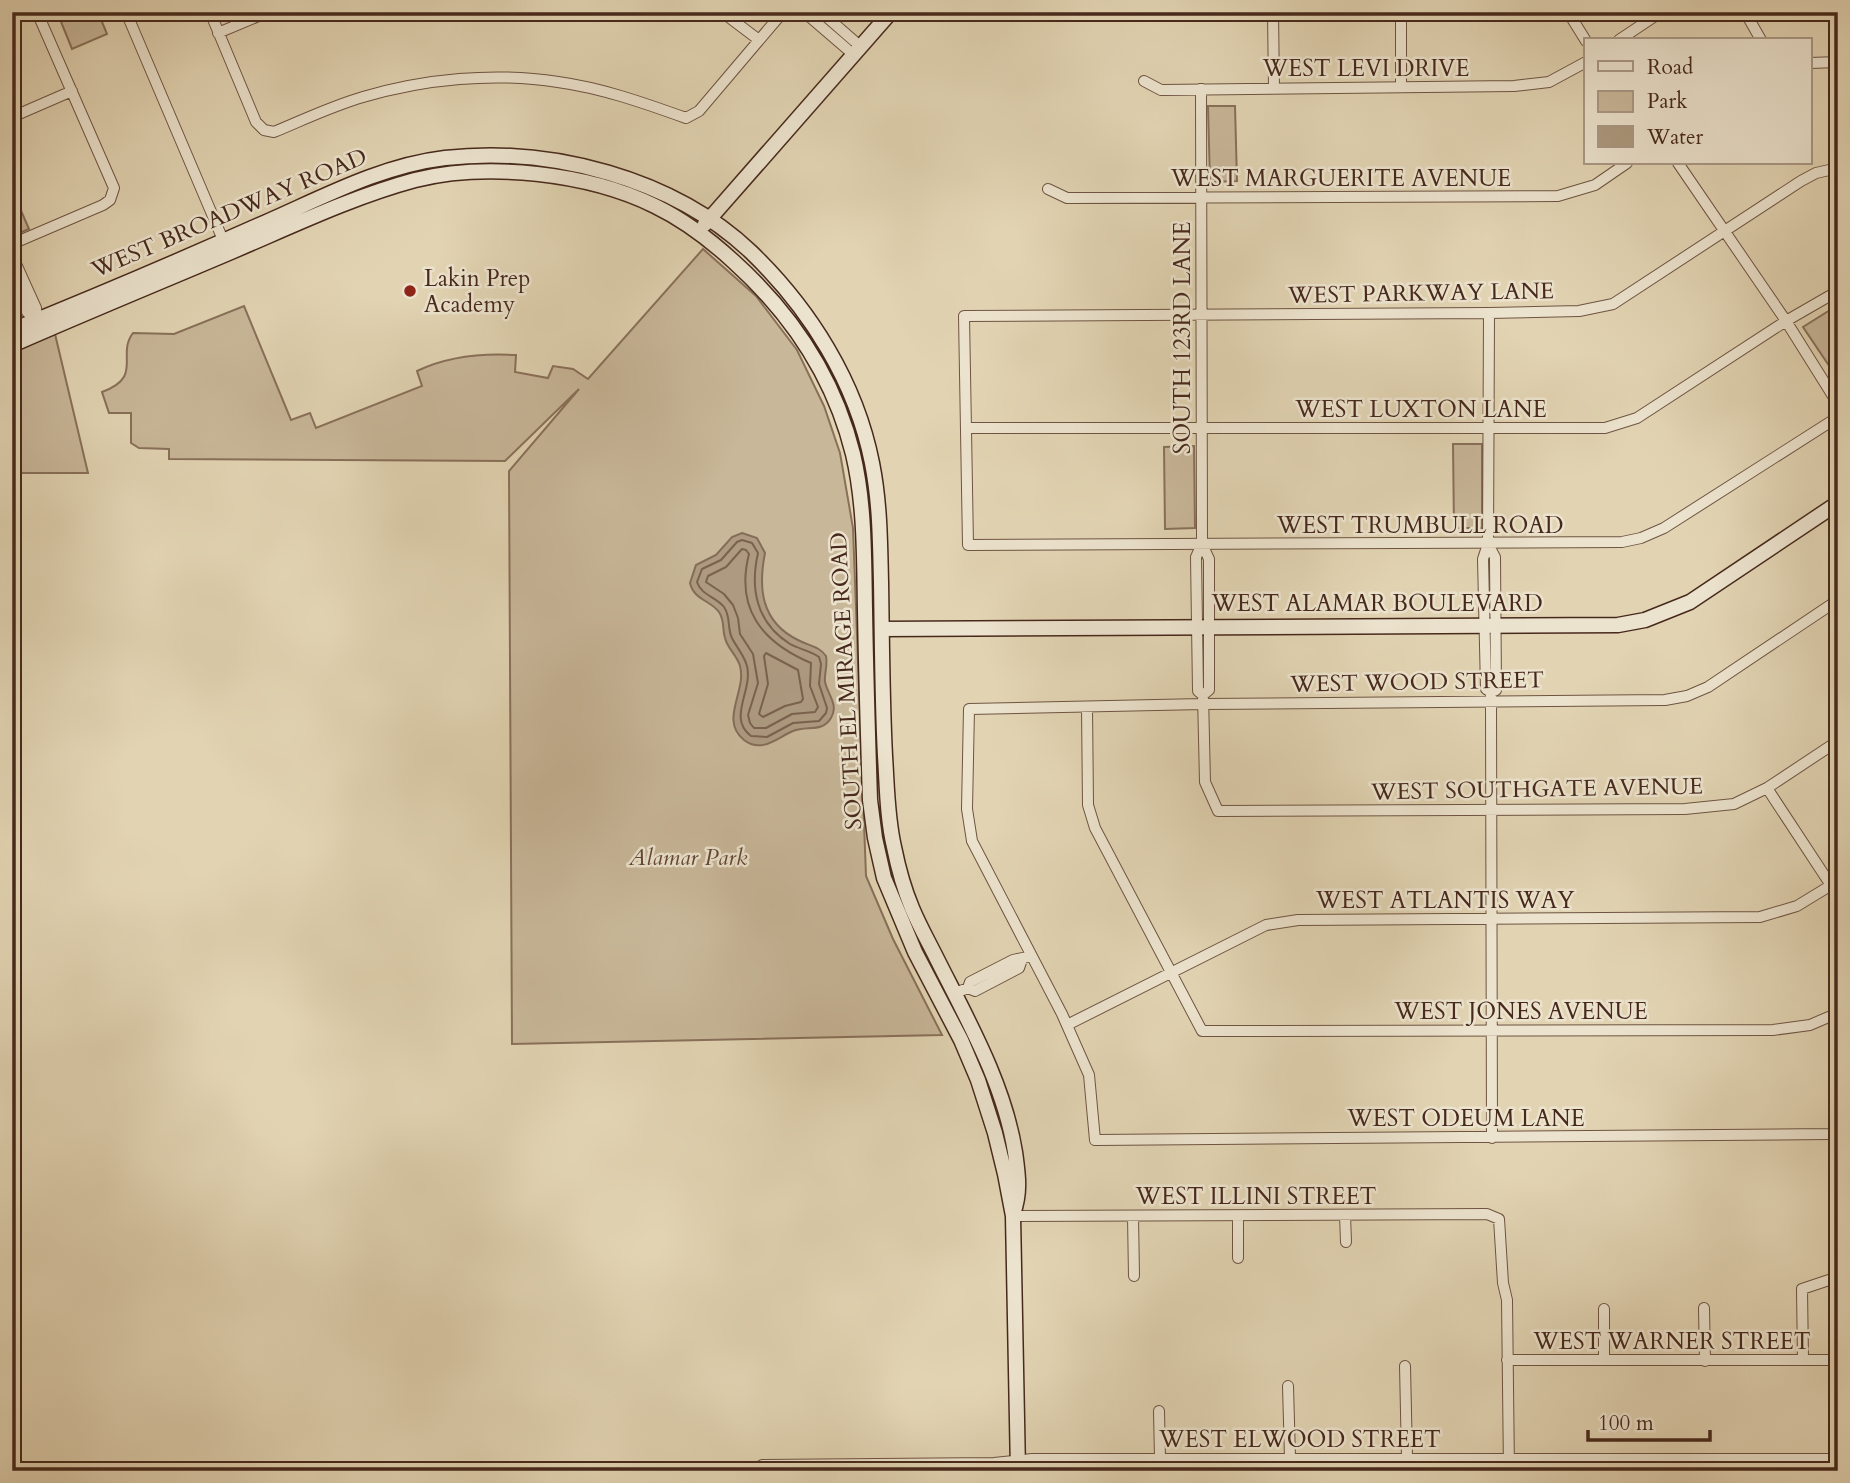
<svg xmlns="http://www.w3.org/2000/svg" width="1850" height="1483" viewBox="0 0 1850 1483" font-family="Cardo,serif">
<style>
.green{fill:#c8b799;stroke:#88705a;stroke-width:2}
.water{fill:#ad9a80;stroke:#846d58;stroke-width:2}
.lines{fill:none;stroke-linecap:round;stroke-linejoin:round}
.shore{stroke:#7a624e;stroke-width:2}
.street-casing{stroke:#6e5442;stroke-width:12}
.secondary-casing{stroke:#47291c;stroke-width:17}
.street{stroke:#ece3ce;stroke-width:10}
.secondary{stroke:#ece3ce;stroke-width:14}
.poi-dot{fill:#8f2418;stroke:#ece3ce;stroke-width:2.5}
.labels{text-anchor:middle;dominant-baseline:central;stroke-width:5;stroke-linejoin:round;paint-order:stroke}
.street-label{font-size:23px;fill:#47291c;stroke:#ece3ce}
.poi-label{font-size:23px;fill:#47291c;stroke:#ece3ce;text-anchor:start}
.park-label{font-size:23px;font-style:italic;fill:#614535;stroke:#ece3ce}
</style>
<rect width="100%" height="100%" fill="#e2d4b3"/>
<filter id="stains"><feTurbulence type="fractalNoise" baseFrequency=".00286" numOctaves="4"/><feColorMatrix values="0 0 0 0 .2 0 0 0 0 .09 0 0 0 0 .02 0 0 0 .5 -.17"/></filter>
<radialGradient id="worn" r=".72"><stop offset=".6" stop-color="#630" stop-opacity="0"/><stop offset="1" stop-color="#630" stop-opacity=".3"/></radialGradient>
<!-- green -->
<path class="green" d="M57,12H98L107,34L72,49Z
M1208,106H1235L1237,181L1210,182Z
M12,190L29,229L12,236Z
M703,249L756,296L797,350L824,406L840,453L853,528L866,876L893,939L942,1035L512,1044L509,471L579,389L505,461L169,459V449L139,448L131,443V413H109L102,392C144,377 116,355 133,333L174,334L244,306L291,420L310,413L316,428L422,386L417,371C448,356 482,353 516,355L515,372L548,378L553,366L573,369L588,379Z
M1838,305V379L1803,327Z
M55,334L88,473H12V353Z
M1453,444H1482V528H1454Z
M1194,446L1195,528L1165,529L1164,447Z"/>
<!-- water -->
<path class="water" d="M742,533L757,538L765,553C758,588 761,622 798,640C809,646 819,646 826,656C828,666 824,673 825,682C828,695 839,705 831,718C822,733 807,725 793,731C778,737 762,754 744,740C719,720 747,691 740,666C737,655 727,648 725,638C722,629 725,621 719,612C710,600 694,600 690,583L696,565L716,555L732,537Z"/>
<g class="lines">
<!-- shore -->
<path class="shore" d="M742,540L752,543L758,553C750,588 756,623 790,644C799,649 811,651 819,657L821,664L819,684L827,708L826,713L819,721L793,723L767,737L751,736C727,718 753,691 747,666C744,655 737,648 732,638C727,628 731,617 724,607C716,597 701,595 697,582L702,569L721,560L737,542Z
M742,549L746,550L749,554C735,609 762,642 811,663L810,686L818,707L815,712L792,714L766,728H754L750,723L748,715L758,683L753,654L740,634L738,618L733,605L724,594L706,582L708,576L726,567Z
M766,653L798,670L803,699L801,702L785,706L763,717L759,714L768,684L764,656Z"/>
<!-- street casing -->
<g class="street-casing">
<path id="street" d="M126,12L226,247
M210,12L256,122L264,130L274,132C303,120 332,106 363,97C424,79 494,72 558,82C602,88 644,103 686,118L699,111L783,12
M722,12L759,40
M804,12L854,55
M821,12L861,47
M1273,12L1274,88
M1401,12V87
M1568,12L1586,41
M1745,12L1761,40
M218,33L268,12
M1619,40L1661,12
M1810,63L1838,62
M1144,81L1161,90L1514,86L1549,82L1586,62
M1201,89L1202,544L1209,559V690L1203,695
M12,117L72,91
M1678,163L1786,321L1838,404
M1838,168L1816,173L1801,181L1613,304L1579,311L1489,313L964,316L968,545L1622,542L1641,538L1664,528L1838,417
M1048,189L1067,198L1558,196L1595,185L1627,163
M12,244L103,205L110,200L114,188L37,12
M12,255L36,308L37,320
M12,279L27,312L38,322
M1489,313L1488,544L1483,559L1486,689L1491,692
M966,428H1605L1637,418L1786,321L1838,291
M1202,544L1196,557L1198,691L1203,695L1205,782L1218,811L1685,809L1734,804L1767,788L1838,741
M1488,544L1495,557L1496,690L1491,692V701L1492,1138
M1838,600L1708,687L1687,696L1665,700L1203,704L969,709L967,809L972,841L1062,1014L1089,1075L1095,1140L1829,1134L1838,1132
M1087,707L1088,805L1095,828L1202,1031L1773,1030L1810,1025L1838,1013
M1767,788L1838,896
M968,988L970,982L1013,960L1027,957
M955,993L968,988L975,991L1019,968L1022,959
M1067,1025L1266,925L1298,920L1760,917L1797,906L1838,881
M1345,1215L1346,1242
M1013,1216L1487,1214L1499,1219L1503,1283L1507,1300L1509,1471
M1133,1216L1134,1276
M1238,1216V1258
M1704,1308L1705,1361
M1604,1309V1360
M1507,1360H1838
M1803,1360L1802,1289L1838,1277
M1405,1366L1407,1458
M1288,1386L1290,1458
M1159,1411L1160,1458
M762,1471V1465L994,1463L1032,1459H1838"/>
</g>
<!-- secondary casing -->
<g class="secondary-casing">
<path id="secondary" d="M705,224L891,12
M12,330C94,297 176,262 257,226C318,200 378,166 445,158C550,146 673,178 751,252C810,309 856,382 872,463C880,503 880,542 881,582C882,640 882,698 885,756C887,786 887,817 894,847C898,867 904,889 912,908C919,925 928,941 936,957C967,1019 1004,1083 1015,1152C1018,1174 1021,1192 1013,1214
M12,345C85,313 158,283 231,252C292,226 352,197 415,180C487,162 588,173 655,206C684,220 709,239 733,261C791,313 834,377 853,454C865,504 864,558 865,610C866,673 868,737 870,800L875,838L884,878L915,952L961,1040L978,1080L995,1133L1005,1174L1013,1216L1018,1471
M882,629L1618,625L1645,620L1690,602L1838,503"/>
</g>
<!-- street -->
<use href="#street" class="street"/>
<!-- secondary -->
<use href="#secondary" class="secondary"/>
</g>
<!-- markers -->
<circle class="poi-dot" cx="410" cy="291" r="7"/>
<g class="labels">
<!-- street labels -->
<g class="street-label">
<text x="1366" y="68">WEST LEVI DRIVE</text>
<text x="1341" y="178">WEST MARGUERITE AVENUE</text>
<text transform="translate(229 213) rotate(-23)">WEST BROADWAY ROAD</text>
<text transform="translate(1421 293) rotate(-1)">WEST PARKWAY LANE</text>
<text transform="translate(1182 338) rotate(-90)">SOUTH 123RD LANE</text>
<text x="1421" y="409">WEST LUXTON LANE</text>
<text x="1420" y="525">WEST TRUMBULL ROAD</text>
<text x="1377" y="603">WEST ALAMAR BOULEVARD</text>
<text transform="translate(846 681) rotate(-93)">SOUTH EL MIRAGE ROAD</text>
<text transform="translate(1417 682) rotate(-1)">WEST WOOD STREET</text>
<text transform="translate(1537 789) rotate(-1)">WEST SOUTHGATE AVENUE</text>
<text x="1445" y="900">WEST ATLANTIS WAY</text>
<text x="1521" y="1011">WEST JONES AVENUE</text>
<text x="1466" y="1118">WEST ODEUM LANE</text>
<text x="1256" y="1196">WEST ILLINI STREET</text>
<text x="1672" y="1341">WEST WARNER STREET</text>
<text x="1300" y="1439">WEST ELWOOD STREET</text>
</g>
<!-- poi labels -->
<g class="poi-label">
<text x="424" y="278">Lakin Prep<tspan x="424" dy="26">Academy</tspan></text>
</g>
<!-- park labels -->
<g class="park-label">
<text x="688" y="857">Alamar Park</text>
</g>
</g>
<!-- margin -->
<rect width="1850" height="1483" fill="none" stroke="#e2d4b3" stroke-width="42"/>
<rect x="14" y="14" width="1822" height="1455" fill="none" stroke="#47291c" stroke-width="3.5"/>
<rect x="21" y="21" width="1808" height="1441" fill="none" stroke="#47291c" stroke-width="2"/>
<!-- legend -->
<rect x="1584" y="38" width="228" height="126" fill="#ece3ce" stroke="#aa9987" stroke-width="2"/>
<rect x="1598" y="61" width="35" height="10" fill="#ece3ce" stroke="#aa9987" stroke-width="2"/>
<text x="1647" y="74" font-size="21" fill="#47291c">Road</text>
<rect x="1598" y="91" width="35" height="21" fill="#c8b799" stroke="#aa9987" stroke-width="2"/>
<text x="1647" y="108" font-size="21" fill="#47291c">Park</text>
<rect x="1598" y="126" width="35" height="21" fill="#ad9a80" stroke="#aa9987" stroke-width="2"/>
<text x="1647" y="144" font-size="21" fill="#47291c">Water</text>
<!-- scale -->
<path d="M1588 1430v10h122v-10" fill="none" stroke="#47291c" stroke-width="3.5"/>
<text x="1598" y="1430" font-size="21" fill="#47291c" stroke="#ece3ce" stroke-width="5" paint-order="stroke">100 m</text>
<rect width="100%" height="100%" filter="url(#stains)"/>
<rect width="100%" height="100%" fill="url(#worn)"/>
</svg>
